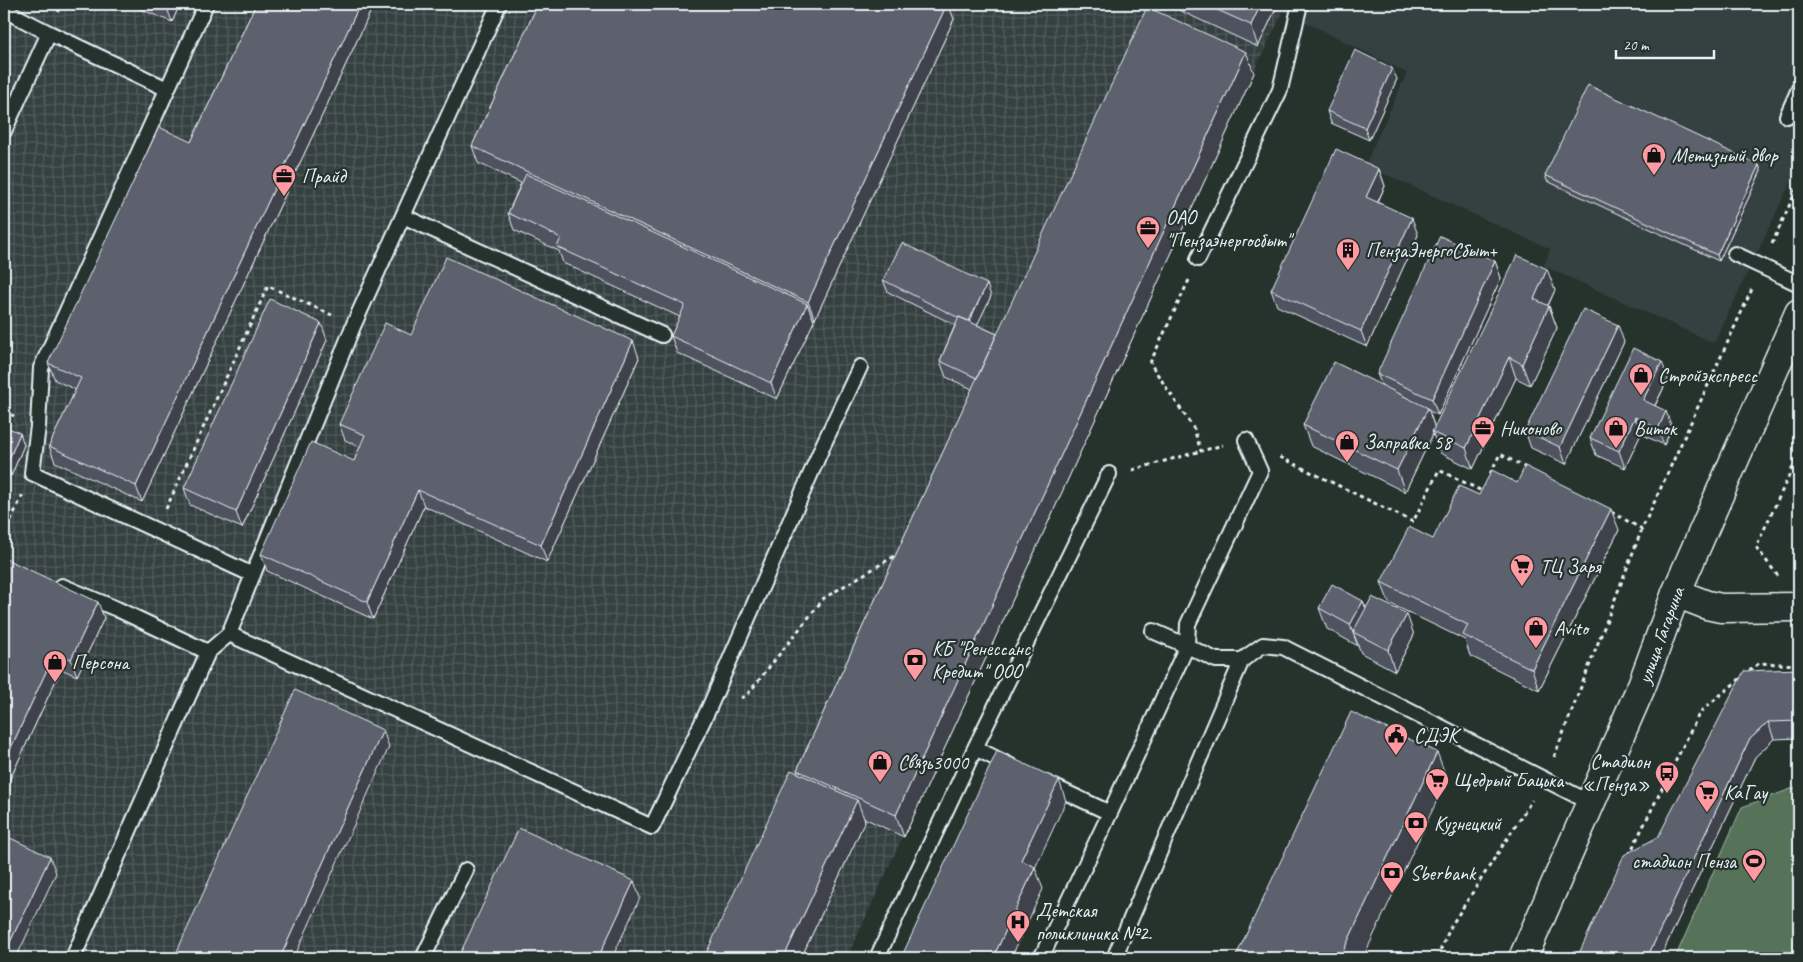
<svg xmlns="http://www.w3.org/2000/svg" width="1803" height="962" viewBox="0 0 1803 962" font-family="Caveat,sans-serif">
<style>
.built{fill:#364040}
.industrial{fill:url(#industrial-grid)}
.pitch{fill:#57735a;stroke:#a0b2a9}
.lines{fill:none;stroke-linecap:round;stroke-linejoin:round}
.service-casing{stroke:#e8f1f8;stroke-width:18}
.secondary-casing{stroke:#e8f1f8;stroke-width:31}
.primary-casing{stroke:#e8f1f8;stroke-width:31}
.path{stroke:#e8f1f8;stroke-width:3;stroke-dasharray:4 4;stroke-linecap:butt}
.service{stroke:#26332d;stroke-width:14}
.secondary{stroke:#26332d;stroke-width:28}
.primary{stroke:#26332d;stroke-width:28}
.wall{fill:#50535e;stroke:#e8f1f8}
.shaded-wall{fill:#41434c;stroke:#e8f1f8}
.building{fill:#5d606d;stroke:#e8f1f8}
.labels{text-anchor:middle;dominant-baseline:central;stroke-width:4.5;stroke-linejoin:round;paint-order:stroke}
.poi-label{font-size:20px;fill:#e8f1f8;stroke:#26332d;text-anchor:start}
.street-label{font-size:20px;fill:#e8f1f8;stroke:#26332d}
</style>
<defs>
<pattern id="industrial-grid" width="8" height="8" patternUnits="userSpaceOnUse" patternTransform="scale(1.25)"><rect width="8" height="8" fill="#364040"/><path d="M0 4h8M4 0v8" fill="none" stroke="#535c5c"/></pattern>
</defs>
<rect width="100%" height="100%" fill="#26332d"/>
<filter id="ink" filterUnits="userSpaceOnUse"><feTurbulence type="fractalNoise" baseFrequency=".02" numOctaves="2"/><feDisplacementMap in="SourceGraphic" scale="10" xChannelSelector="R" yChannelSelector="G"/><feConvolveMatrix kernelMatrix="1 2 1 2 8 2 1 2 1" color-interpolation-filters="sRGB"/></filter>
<g filter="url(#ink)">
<!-- built -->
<path class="built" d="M1287,4H1799V165L1714,343L1544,266L1550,249L1365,165L1407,73L1284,11Z"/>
<!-- industrial -->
<path class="industrial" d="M4,4H1287L1253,73L847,958H4Z"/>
<!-- pitch -->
<path class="pitch" d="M1799,786V958H1675L1742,807Z"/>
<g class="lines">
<!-- service casing -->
<g class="service-casing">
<path id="service" d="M206,4L41,368L38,426L32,473L253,575
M4,10L49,33L4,131
M49,33L167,89
M1787,116L1799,89
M403,216L662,335
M1735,254L1799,284
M1198,259L1280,90L1300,4
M1246,440L1260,471L1188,624L1187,646L1216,660H1242L1263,645L1283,647L1591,803
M62,586L117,609L208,652L73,958
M229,634L354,324L499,4
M208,652L229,634L652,827L709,708L824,443L860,367
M975,748L1109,474
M1046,783L1110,813L1187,646L1153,631
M423,958L466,870
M877,958L975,748L1011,766
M1041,958L1110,813
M1114,958L1242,660"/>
</g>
<!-- secondary casing -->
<g class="secondary-casing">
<path id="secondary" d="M1676,593L1707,605L1721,608L1799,607"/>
</g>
<!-- primary casing -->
<g class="primary-casing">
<g id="primary">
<path id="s1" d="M1523,958L1642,685L1676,593L1799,313"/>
</g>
</g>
<!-- path -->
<path class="path" d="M58,12L62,4
M1772,244L1799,184
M1189,280L1150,363L1194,429L1201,451L1223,445
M4,411L14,416
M1280,457L1413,522L1439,470L1482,491L1483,489
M1132,470L1201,451
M1490,474L1500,454L1528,469
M166,509L268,286L332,315
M1611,512L1642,529
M4,535L23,494
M1778,576L1756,547L1799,454
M741,698L747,695L824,598L898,554
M1554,757L1642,529L1752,289
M1629,855L1700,712L1759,663L1799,665
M1437,958L1451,926L1532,800"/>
<!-- service -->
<use href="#service" class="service"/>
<!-- secondary -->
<use href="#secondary" class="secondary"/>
<!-- primary -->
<use href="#primary" class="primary"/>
</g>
<!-- wall -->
<path class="wall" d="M128,4H180L172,22Z
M256,4H374L142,502L55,462L49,446L76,390L55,380L48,363L191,142Z
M538,4H948L954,19L815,319L812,318L814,321L777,399L677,353L671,336L680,317L563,263L559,251L514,230L508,213L521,183L478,163L472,146Z
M1166,4H1278L1258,47Z
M1254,73L904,837L864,818L865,821L801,958H704L798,773L797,770L972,389L946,377L940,361L955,325L888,292L883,280L991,296L977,325L997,334Z
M1397,79L1369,140L1331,123L1327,111Z
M1759,165L1761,171L1719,261L1547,181L1545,175Z
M1379,169L1385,186L1378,202L1418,235L1367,347L1277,306L1271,290Z
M1495,261L1501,278L1438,415L1429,411L1435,428L1555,290L1548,306H1549L1557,328L1530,385L1516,378L1473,469L1440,453L1433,434L1405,492L1311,446L1303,425L1382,386L1377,374Z
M411,335L639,358L547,562L424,506L373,619L267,571L261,554L354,461L360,447L345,440L339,424Z
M327,340L242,528L190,505L184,488Z
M1624,342L1566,464L1531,448L1525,431Z
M1668,379L1655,406L1672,428L1664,445L1641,434L1625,468L1596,455L1590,438Z
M4,426L24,445L11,476L5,473L4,476Z
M1517,483L1619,530L1539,690L1470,656L1465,640L1389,603L1381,582L1433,539L1479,495Z
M4,558L104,618L77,676L61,669L4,792Z
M1363,601L1366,608L1414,635L1395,671L1361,653L1358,645V646L1327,629L1319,608Z
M1799,669V738L1774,739L1755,757L1660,958H1577L1658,837Z"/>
<!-- shaded-wall -->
<path class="shaded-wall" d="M167,4H180L172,22L166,5Z
M360,4H374L142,502L136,486Z
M947,4H948L954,19L815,319L808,302Z
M1261,4H1278L1258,47L1251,25Z
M1246,52L1254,73L904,837L896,815Z
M1392,68L1397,79L1369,140L1365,128Z
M1759,165L1761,171L1719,261L1717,255Z
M1379,169L1385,186L1372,214L1366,197Z
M1412,218L1418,235L1367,347L1361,331Z
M1495,261L1501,278L1438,415L1432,399Z
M1547,269L1555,290L1541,320L1534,299Z
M987,284L991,296L973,334L969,322Z
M807,304L814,321L777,399L771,383Z
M1549,306L1557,328L1530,385L1522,364Z
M321,323L327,340L242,528L236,512Z
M1618,325L1624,342L1566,464L1560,447Z
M633,341L639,358L547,562L541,545Z
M1509,357L1516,378L1473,469L1466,448Z
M1662,362L1668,379L1649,417L1643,400Z
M1428,408L1435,429L1432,432L1433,434L1405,492L1397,470Z
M1666,411L1672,428L1664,445L1658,429Z
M1635,417L1641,434L1625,468L1619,451Z
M20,433L24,445L11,476L7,464Z
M418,490L424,506L373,619L367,602Z
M1611,509L1619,530L1539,690L1532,669Z
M1363,601L1371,622L1353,632L1358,645V646L1350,625Z
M98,602L104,618L77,676L71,659Z
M1407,614L1414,635L1395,671L1388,650Z
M55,652L61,669L4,792V763Z
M1768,722L1774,739L1755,757L1660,958H1647L1749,740Z
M383,730L389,747L294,958H280Z
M1437,752L1447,779L1363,958H1340Z
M1059,780L1066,801L1029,881L1021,860Z
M857,800L865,821L801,958H785L784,957Z
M50,857L56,873L16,958H4V955Z
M1035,867L1043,889L1011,958H993Z
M634,881L640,898L612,958H598Z"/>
<!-- building -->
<path class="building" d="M256,4H360L136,486L49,446L81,378L48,363L159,127L191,142Z
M538,4H947L808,302L472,146Z
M1204,4H1261L1251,25Z
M1147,7L1246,52L896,815L797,770Z
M1355,50L1392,68L1365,128L1327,111Z
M1588,85L1759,165L1717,255L1545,175Z
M1336,149L1379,169L1366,197L1412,218L1361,331L1271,290Z
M526,174L807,304L771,383L671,336L685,305L557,247L561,238L508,213Z
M1440,236L1495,261L1432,399L1377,374Z
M902,243L987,284L969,321L959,317V318L883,280Z
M1517,255L1547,269L1534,299L1549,306L1522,364L1509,357L1466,448L1432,432Z
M446,257L633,341L541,545L418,490L367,602L261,554L311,442L354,461L365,435L339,424L385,323L411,335Z
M270,299L321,323L236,512L184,488Z
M1583,309L1618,325L1560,447L1525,431Z
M959,317L997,334L977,378L940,361Z
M1633,348L1662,362L1643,400L1666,411L1658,429L1635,417L1619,451L1590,438Z
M1334,362L1428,408L1397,470L1303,425Z
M4,426L20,433L7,464L4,463Z
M1525,466L1611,509L1532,669L1463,635L1468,625L1381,582L1409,527L1433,539L1459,486L1479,495L1492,470L1517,483Z
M4,558L98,602L71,659L55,652L4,763Z
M1332,584L1363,601L1350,625L1319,608Z
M1372,597L1407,614L1388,650L1353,632Z
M1799,669V721L1768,722L1749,740L1647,958H1577L1624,855L1658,837L1744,671Z
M295,690L383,730L280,958H174Z
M1351,712L1437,752L1340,958H1235Z
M997,751L1059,780L1021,860L1035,867L993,958H901Z
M791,770L857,800L784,957L787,958H704Z
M519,828L634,881L598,958H458Z
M4,835L50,857L4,955Z"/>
</g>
<!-- icons -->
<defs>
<g id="shop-pin" transform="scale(1.25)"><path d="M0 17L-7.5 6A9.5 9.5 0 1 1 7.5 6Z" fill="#ff9aa2" stroke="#26332d"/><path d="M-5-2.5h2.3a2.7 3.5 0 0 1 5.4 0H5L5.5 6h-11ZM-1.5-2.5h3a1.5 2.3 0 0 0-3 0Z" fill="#111"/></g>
<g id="office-pin" transform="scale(1.25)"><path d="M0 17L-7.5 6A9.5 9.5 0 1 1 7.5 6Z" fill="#ff9aa2" stroke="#26332d"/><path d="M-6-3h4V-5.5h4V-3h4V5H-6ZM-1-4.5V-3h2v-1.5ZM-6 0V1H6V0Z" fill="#111"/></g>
<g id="building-pin" transform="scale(1.25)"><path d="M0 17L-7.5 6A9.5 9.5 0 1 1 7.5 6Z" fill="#ff9aa2" stroke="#26332d"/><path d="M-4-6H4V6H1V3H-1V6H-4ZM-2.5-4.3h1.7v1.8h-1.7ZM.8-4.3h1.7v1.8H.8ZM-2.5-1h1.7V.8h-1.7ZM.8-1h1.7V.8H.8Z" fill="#111"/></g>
<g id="supermarket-pin" transform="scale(1.25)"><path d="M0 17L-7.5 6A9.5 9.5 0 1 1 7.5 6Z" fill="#ff9aa2" stroke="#26332d"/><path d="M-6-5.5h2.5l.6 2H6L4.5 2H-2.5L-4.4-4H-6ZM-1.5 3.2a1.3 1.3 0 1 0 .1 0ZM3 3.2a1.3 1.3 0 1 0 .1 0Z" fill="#111"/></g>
<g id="bank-pin" transform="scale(1.25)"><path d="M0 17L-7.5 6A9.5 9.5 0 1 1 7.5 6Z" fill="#ff9aa2" stroke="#26332d"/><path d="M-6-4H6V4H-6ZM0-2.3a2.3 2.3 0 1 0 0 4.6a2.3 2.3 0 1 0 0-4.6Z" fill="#111"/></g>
<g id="civic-pin" transform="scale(1.25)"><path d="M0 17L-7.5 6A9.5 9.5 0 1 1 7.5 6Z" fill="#ff9aa2" stroke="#26332d"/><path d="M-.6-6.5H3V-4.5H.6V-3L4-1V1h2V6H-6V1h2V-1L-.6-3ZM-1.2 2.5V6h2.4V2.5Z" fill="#111"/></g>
<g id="bus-pin" transform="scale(1.25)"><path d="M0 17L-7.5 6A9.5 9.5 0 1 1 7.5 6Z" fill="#ff9aa2" stroke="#26332d"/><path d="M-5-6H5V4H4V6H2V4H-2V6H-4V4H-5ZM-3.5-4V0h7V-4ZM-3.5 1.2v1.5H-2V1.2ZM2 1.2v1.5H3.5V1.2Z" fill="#111"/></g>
<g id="stadium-pin" transform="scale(1.25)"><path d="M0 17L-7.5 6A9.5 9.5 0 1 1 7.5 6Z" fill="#ff9aa2" stroke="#26332d"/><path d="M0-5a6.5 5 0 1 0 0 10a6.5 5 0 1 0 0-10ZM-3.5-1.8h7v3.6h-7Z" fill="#111"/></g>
<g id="hospital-pin" transform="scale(1.25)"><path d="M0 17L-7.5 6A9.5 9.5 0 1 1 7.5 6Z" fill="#ff9aa2" stroke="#26332d"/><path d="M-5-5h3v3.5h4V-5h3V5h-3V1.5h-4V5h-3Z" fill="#111"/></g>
</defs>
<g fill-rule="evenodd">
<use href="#shop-pin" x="1654" y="155"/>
<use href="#office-pin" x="284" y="176"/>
<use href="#office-pin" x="1148" y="228"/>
<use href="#building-pin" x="1348" y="250"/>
<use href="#shop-pin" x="1641" y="375"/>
<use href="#office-pin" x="1483" y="428"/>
<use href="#shop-pin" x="1616" y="428"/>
<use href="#shop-pin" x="1347" y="442"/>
<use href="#supermarket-pin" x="1522" y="566"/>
<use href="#shop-pin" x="1536" y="628"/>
<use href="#bank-pin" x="915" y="660"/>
<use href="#shop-pin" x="55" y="662"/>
<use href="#civic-pin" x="1396" y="735"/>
<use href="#shop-pin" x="880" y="762"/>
<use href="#bus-pin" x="1667" y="773"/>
<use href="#supermarket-pin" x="1437" y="780"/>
<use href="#supermarket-pin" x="1707" y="792"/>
<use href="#bank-pin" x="1416" y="823"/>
<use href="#stadium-pin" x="1754" y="861"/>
<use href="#bank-pin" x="1392" y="873"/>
<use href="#hospital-pin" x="1018" y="922"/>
</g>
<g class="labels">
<!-- poi labels -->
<g class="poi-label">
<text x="1672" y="155">Метизный двор</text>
<text x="302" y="176">Прайд</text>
<text x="1166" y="217">ОАО<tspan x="1166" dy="23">"Пензаэнергосбыт"</tspan></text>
<text x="1366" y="250">ПензаЭнергоСбыт+</text>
<text x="1658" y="375">Стройэкспресс</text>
<text x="1500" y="428">Никоново</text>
<text x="1634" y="428">Виток</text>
<text x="1364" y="442">Заправка 58</text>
<text x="1540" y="566">ТЦ Заря</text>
<text x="1554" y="628">Avito</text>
<text x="932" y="648">КБ "Ренессанс<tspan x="932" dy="23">Кредит" ООО</tspan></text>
<text x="72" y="662">Персона</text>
<text x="1414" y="735">СДЭК</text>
<text x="1650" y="761" text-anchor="end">Стадион<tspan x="1650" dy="23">«Пенза»</tspan></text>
<text x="898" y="762">Связь3000</text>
<text x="1454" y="780">Щедрый Бацька</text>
<text x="1724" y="792">КаГау</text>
<text x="1434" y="823">Кузнецкий</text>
<text x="1736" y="861" text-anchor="end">стадион Пенза</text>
<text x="1410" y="873">Sberbank</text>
<text x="1036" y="910">Детская<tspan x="1036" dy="23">поликлиника №2.</tspan></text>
</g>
<!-- street labels -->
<g class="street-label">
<text stroke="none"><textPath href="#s1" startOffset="351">улица Гагарина</textPath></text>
</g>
</g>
<!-- margin -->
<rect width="1803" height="962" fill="none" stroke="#26332d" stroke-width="20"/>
<rect x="10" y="10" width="1783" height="942" fill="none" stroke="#e8f1f8" stroke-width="2" filter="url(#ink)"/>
<!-- scale -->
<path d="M1616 50v8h98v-8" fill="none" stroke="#e8f1f8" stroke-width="2.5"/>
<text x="1623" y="50" font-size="15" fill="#e8f1f8" stroke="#26332d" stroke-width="4" paint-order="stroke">20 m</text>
</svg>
